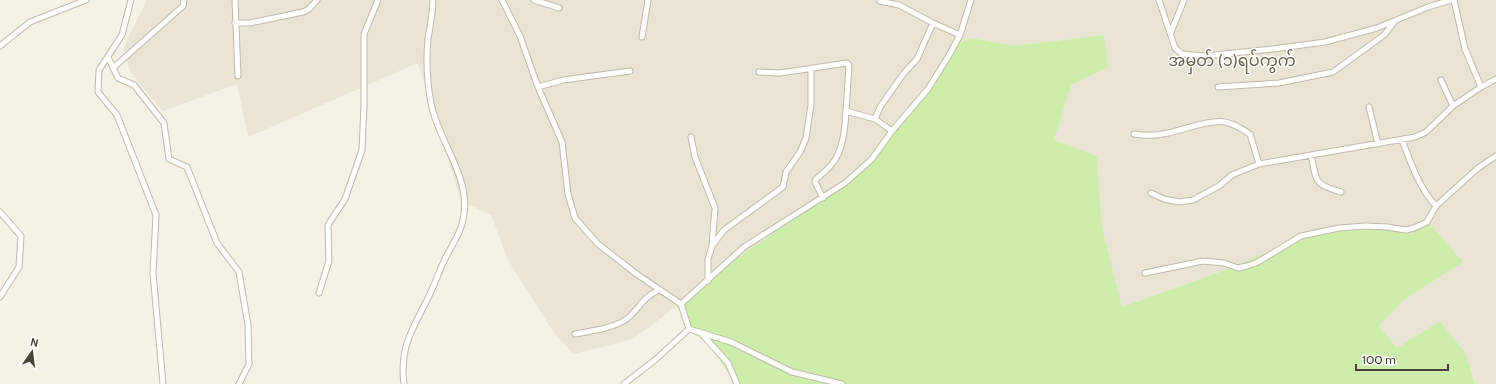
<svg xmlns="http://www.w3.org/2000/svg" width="1496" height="384" viewBox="0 0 1496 384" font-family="Cabin,'Noto Sans Myanmar',sans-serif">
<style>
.residential{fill:#eae4d4}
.green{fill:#cea}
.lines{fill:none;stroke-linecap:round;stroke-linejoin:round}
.minor-casing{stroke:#c2baa8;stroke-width:7}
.minor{stroke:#fff;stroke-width:5}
.labels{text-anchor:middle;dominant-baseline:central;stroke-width:3;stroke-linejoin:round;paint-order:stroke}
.quarter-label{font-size:16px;fill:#6d614a;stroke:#fff}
</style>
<rect width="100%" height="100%" fill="#f5f1e6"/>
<!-- residential -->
<path class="residential" d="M147,0H1496V384H1475L1466,354L1396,349L1379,326L1404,300L1463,262L1409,231L1231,268L1122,307L1102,227L1097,156L1054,140L1071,85L1107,67L1104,35L1014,46L972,38L937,77L883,142L848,181L704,281L677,306L633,339L574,354L554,333L508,260L491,215L461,201L418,63L248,137L237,84L163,111L131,73L123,48Z"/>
<!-- green -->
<path class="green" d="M1104,35L1108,67L1071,85L1054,140L1097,156L1102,227L1122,307L1231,268L1297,239L1366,224L1409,231L1428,222L1463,262L1404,300L1379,326L1397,348L1440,321L1466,354L1475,384H735L710,344L688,331L677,306L704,281L848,181L883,142L937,77L960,43L972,38L1014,46Z"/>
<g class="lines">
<!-- minor casing -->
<g class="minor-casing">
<path id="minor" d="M131,0L122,35L99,70L98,92L117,115L156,215L153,273L163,384
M235,0L238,76
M502,0L520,36L538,87L562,142L568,194L575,218L598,244L638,275L681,304L689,329L655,360L624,384
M534,0L559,8
M1159,0L1175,48L1182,54L1205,56L1273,49L1325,42L1377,28L1428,7L1451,0
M1454,0L1465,49L1481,87
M880,1L899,5L933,23L960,35
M235,23H250L303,12L309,9L317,0
M1171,32L1184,0
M642,37L648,0
M0,46L30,22L86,0
M108,57L118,78L134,85L164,123L169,159L187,167L217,243L239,272L248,325L249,364L239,384
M113,68L183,6L184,0
M759,72L780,73L847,63L849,65L846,111L875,119L892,131
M1441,80L1453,106
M538,87L563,80L630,71
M1218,87L1279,83L1333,72L1384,35L1395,21
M1369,107L1378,144
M875,119L880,107L904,73L917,59L933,23
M1134,134C1146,136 1156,136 1168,133C1183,130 1211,119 1225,122C1235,124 1242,129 1250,134L1259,164
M691,137L695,157L715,208L712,246L708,259V281
M1402,140C1411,163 1419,188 1436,206
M1311,155C1317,182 1313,184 1341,192
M1151,193L1164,199L1179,202L1193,200L1219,186L1232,175L1259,164L1415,137L1426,132L1453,106L1481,87L1496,79
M823,198L815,182L816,179C821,175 827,170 832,164C843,151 845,128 846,111
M0,212L21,236L19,267L0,297
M712,246L724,230L783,187L786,172L800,152L806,138L811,105V69
M1145,273L1203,261L1224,263L1238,268L1247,266L1258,262L1301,236L1339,228L1365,226L1387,227L1406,230L1414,228L1427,222L1436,206L1478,168L1496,156
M319,293L329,261L328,225L345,199L362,150L364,105V34L378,0
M681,304L744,247L845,183L872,159L892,131L928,89L948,57L960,35L971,0
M689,329L731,342L792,372L842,384
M701,333L728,363L737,384
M575,334C591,331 617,328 629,317C641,306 643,297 659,290
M404,384C399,346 414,327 429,296C435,284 439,271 445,259C450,248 459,236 462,224C475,180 438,143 431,103C427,82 426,60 428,39C430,26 433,13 433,0"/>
</g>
<!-- minor -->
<use href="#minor" class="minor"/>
</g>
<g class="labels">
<!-- quarter labels -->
<g class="quarter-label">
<text x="1232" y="60">အမှတ် (၁)ရပ်ကွက်</text>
</g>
</g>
<!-- north arrow -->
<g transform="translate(32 352) rotate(14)" stroke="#ffffff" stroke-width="3" paint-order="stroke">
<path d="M0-3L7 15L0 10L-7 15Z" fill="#494234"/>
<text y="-6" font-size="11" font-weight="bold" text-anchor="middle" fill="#494234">N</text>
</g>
<!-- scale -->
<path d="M1356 364v6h92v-6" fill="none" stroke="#494234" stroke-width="2"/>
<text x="1362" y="364" font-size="12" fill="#494234" stroke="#ffffff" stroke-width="3" paint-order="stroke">100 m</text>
</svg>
